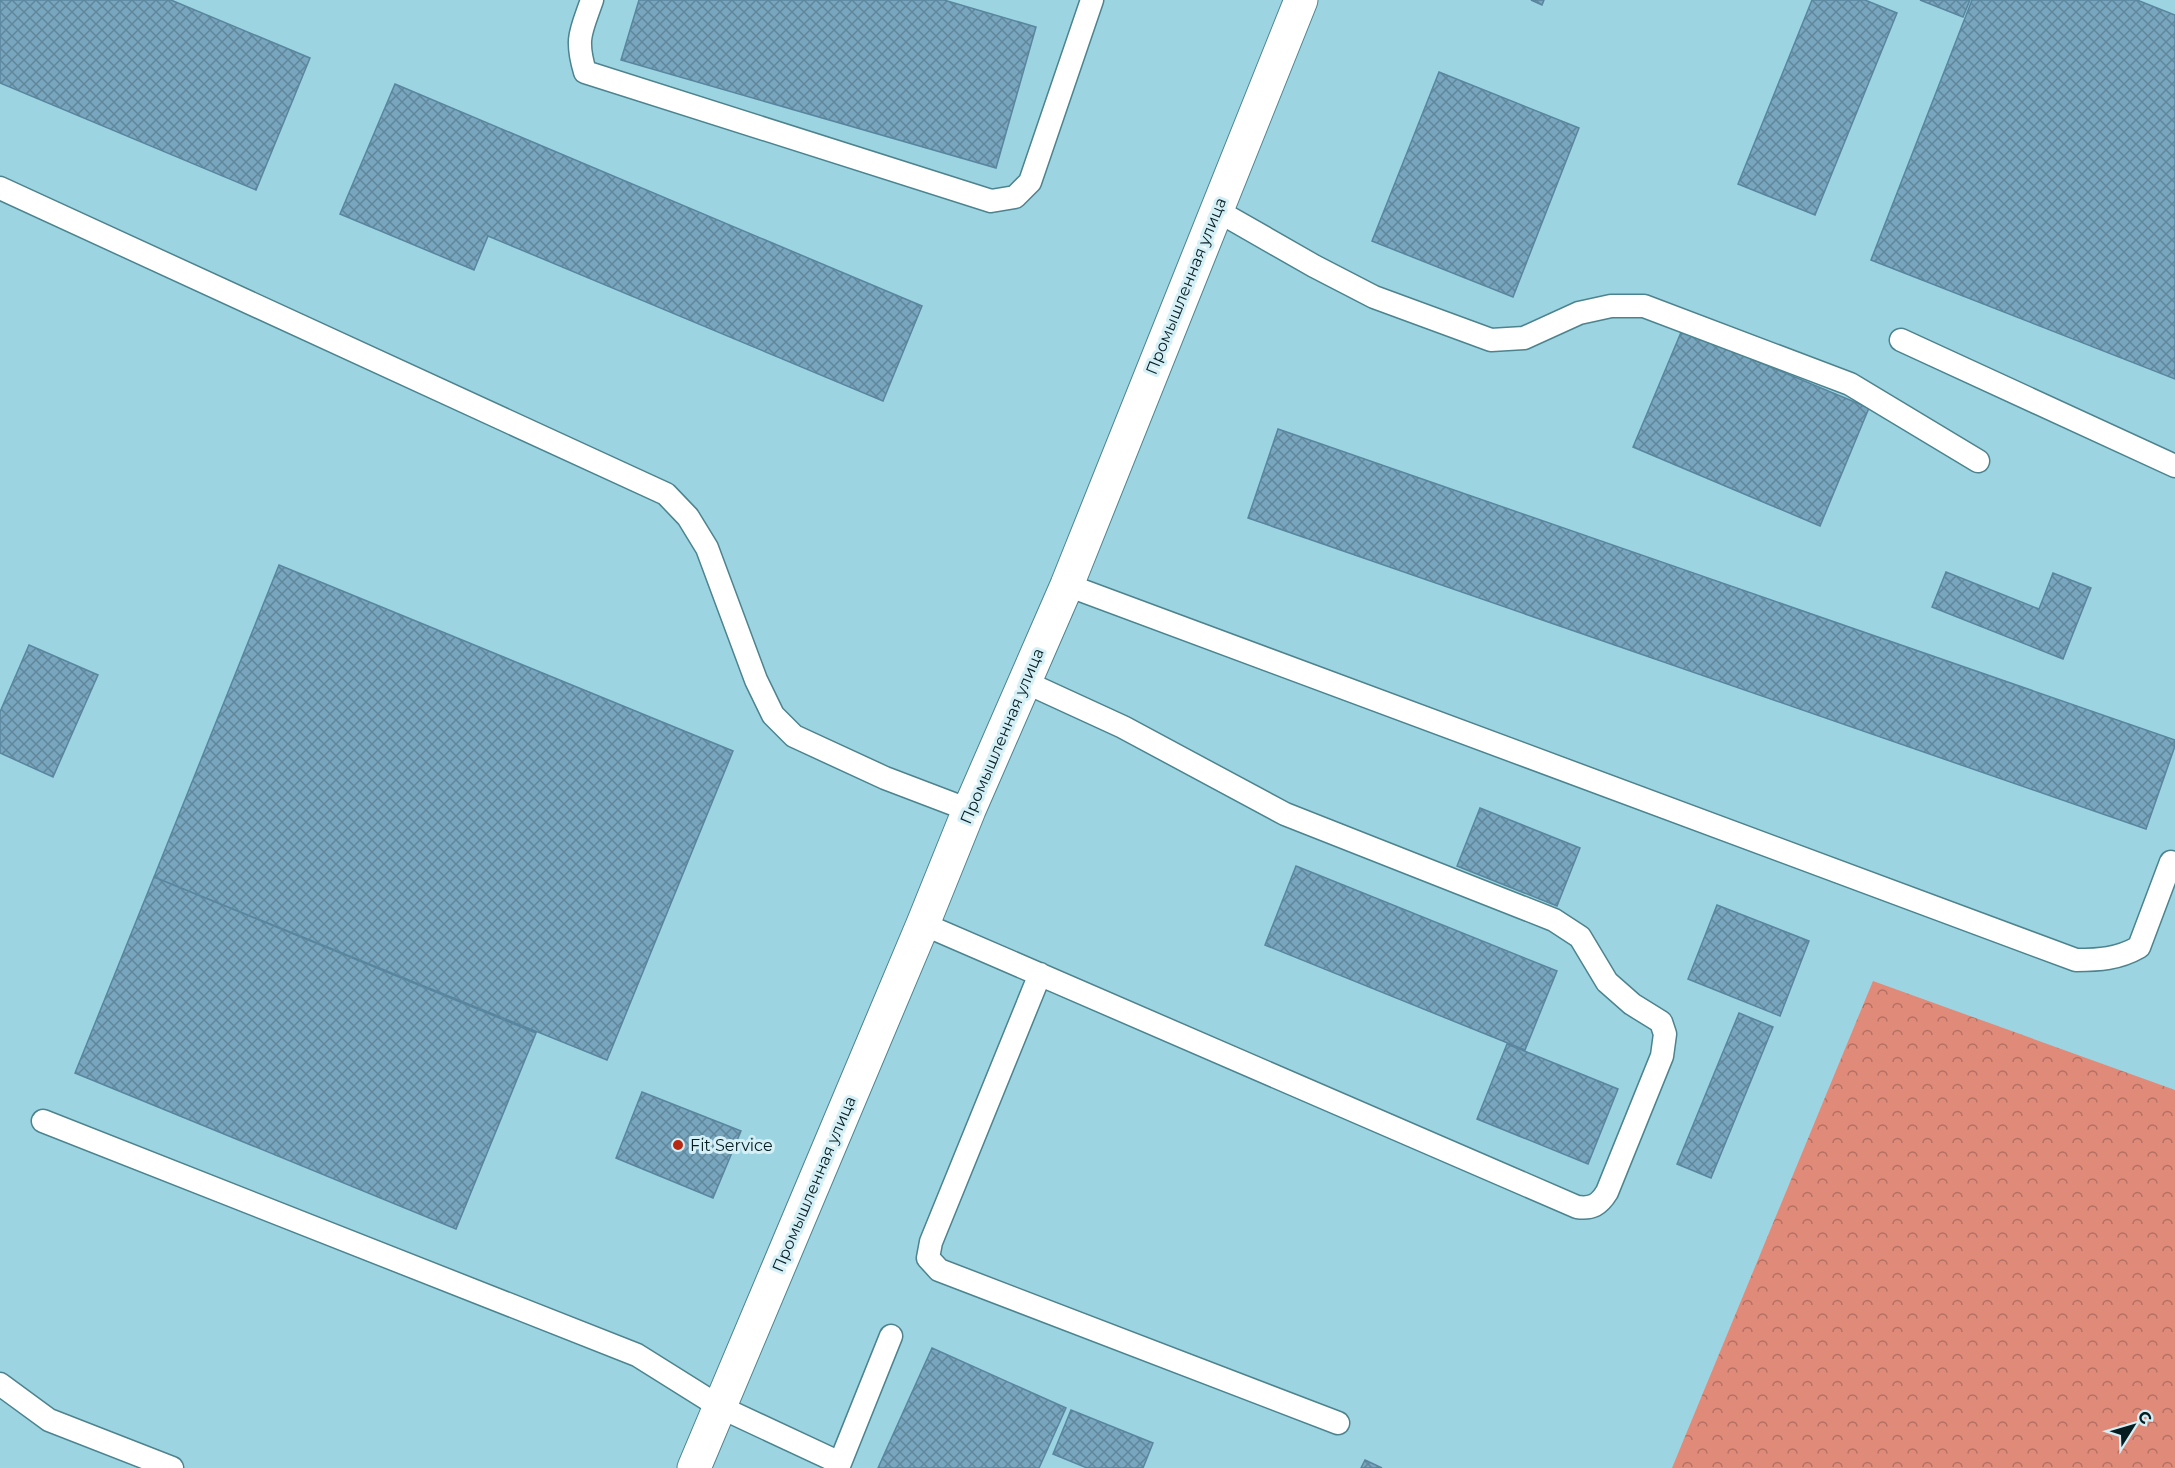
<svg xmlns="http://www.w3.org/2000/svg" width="2175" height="1468" viewBox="0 0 2175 1468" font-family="Montserrat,sans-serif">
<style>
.forest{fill:url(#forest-crowns)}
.building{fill:url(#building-cross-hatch);stroke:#59869e;stroke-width:1.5}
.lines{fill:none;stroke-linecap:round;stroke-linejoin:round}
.lane-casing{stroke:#4c838e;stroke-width:25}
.secondary-casing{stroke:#4c838e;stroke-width:35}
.lane{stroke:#fff;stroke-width:22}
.secondary{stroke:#fff;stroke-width:33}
.poi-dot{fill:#b62a14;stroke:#d4f0f6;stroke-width:2}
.labels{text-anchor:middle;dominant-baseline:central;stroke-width:6;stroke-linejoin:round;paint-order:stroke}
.street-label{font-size:16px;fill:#051c21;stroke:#d4f0f6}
.poi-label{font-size:16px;fill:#051c21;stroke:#d4f0f6;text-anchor:start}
</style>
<defs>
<pattern id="forest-crowns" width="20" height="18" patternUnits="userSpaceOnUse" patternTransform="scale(1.5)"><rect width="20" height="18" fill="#e08a79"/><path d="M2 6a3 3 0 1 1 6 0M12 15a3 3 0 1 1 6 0" fill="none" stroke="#b47063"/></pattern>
<pattern id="building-cross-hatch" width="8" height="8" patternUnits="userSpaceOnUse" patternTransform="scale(1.5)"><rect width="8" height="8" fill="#78a6be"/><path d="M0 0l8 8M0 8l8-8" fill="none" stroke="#60869a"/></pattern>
</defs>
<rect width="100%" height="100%" fill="#9cd5e1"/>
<!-- forest -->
<path class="forest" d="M1873,981L2175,1090V1468H1672Z"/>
<!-- building -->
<path class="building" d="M0,0H171L310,58L256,190L0,83Z
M639,0H944L1036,27L996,168L621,60Z
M1531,0H1544L1542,5Z
M1812,0H1865L1897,13L1815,215L1738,184Z
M1920,0H1970L1963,17Z
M1972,0H2137L2175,15V379L1871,260Z
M1439,72L1579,128L1513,297L1372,241Z
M395,84L922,306L883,401L488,236L474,270L340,214Z
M1682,330L1869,408L1820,526L1633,447Z
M1278,429L2175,740V746L2146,829L1248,518Z
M279,565L733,751L607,1060L154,877Z
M1946,572L2039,609L2053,573L2091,588L2063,659L1932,607Z
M29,645L98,675L53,777L0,753V712Z
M1480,808L1580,848L1557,906L1457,866Z
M1296,866L1557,971L1525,1050L1265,945Z
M154,877L536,1033L456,1229L75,1073Z
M1717,905L1809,941L1780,1016L1688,979Z
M1739,1013L1773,1027L1711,1178L1677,1164Z
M1507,1044L1618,1089L1588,1164L1477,1119Z
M642,1092L741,1131L713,1198L616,1158Z
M932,1348L1066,1408L1039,1468H878Z
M1071,1410L1153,1443L1143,1468H1087L1053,1454Z
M1365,1460L1382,1468H1361Z"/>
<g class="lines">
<!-- lane casing -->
<g class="lane-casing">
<path id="lane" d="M592,0C581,32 575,38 585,72L991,201L1015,197L1030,182L1092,0
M0,188L666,494L688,517L707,548L756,680L773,715L794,736L885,778L969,810
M1216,210L1314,266L1374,297L1491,340L1524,338L1579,313L1611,306H1644L1850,384L1978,461
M1901,340L2175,466
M1067,585L2076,960C2099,960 2118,959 2139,947L2171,862
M923,924L1577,1207C1592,1209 1599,1205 1607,1192L1662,1056L1665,1034L1661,1022L1632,1004L1607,982L1580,937L1554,920L1285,814L1123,727L1025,682
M1040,974L931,1242L928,1258L939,1270L1338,1423
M43,1121L637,1355L720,1407L840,1463
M0,1384L49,1420L172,1468
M838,1468L891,1336"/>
</g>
<!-- secondary casing -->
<g class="secondary-casing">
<path id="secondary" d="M694,1468L923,924L969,810L1067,585L1301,0"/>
</g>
<!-- lane -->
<use href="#lane" class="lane"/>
<!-- secondary -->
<use href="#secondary" class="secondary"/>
</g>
<!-- markers -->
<circle class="poi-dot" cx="678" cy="1145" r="6"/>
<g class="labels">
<!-- street labels -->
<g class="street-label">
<text transform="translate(1186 286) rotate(-68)">Промышленная улица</text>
<text transform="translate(1002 736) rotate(-67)">Промышленная улица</text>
<text transform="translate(814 1184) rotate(-67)">Промышленная улица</text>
</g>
<!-- poi labels -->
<g class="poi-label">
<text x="690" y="1145">Fit Service</text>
</g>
</g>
<!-- north arrow -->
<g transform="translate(2133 1426) rotate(53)" stroke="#d4f0f6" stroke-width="4.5" paint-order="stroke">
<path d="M0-4.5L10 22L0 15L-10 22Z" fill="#051c21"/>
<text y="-9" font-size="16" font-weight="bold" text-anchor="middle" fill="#051c21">С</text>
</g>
</svg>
